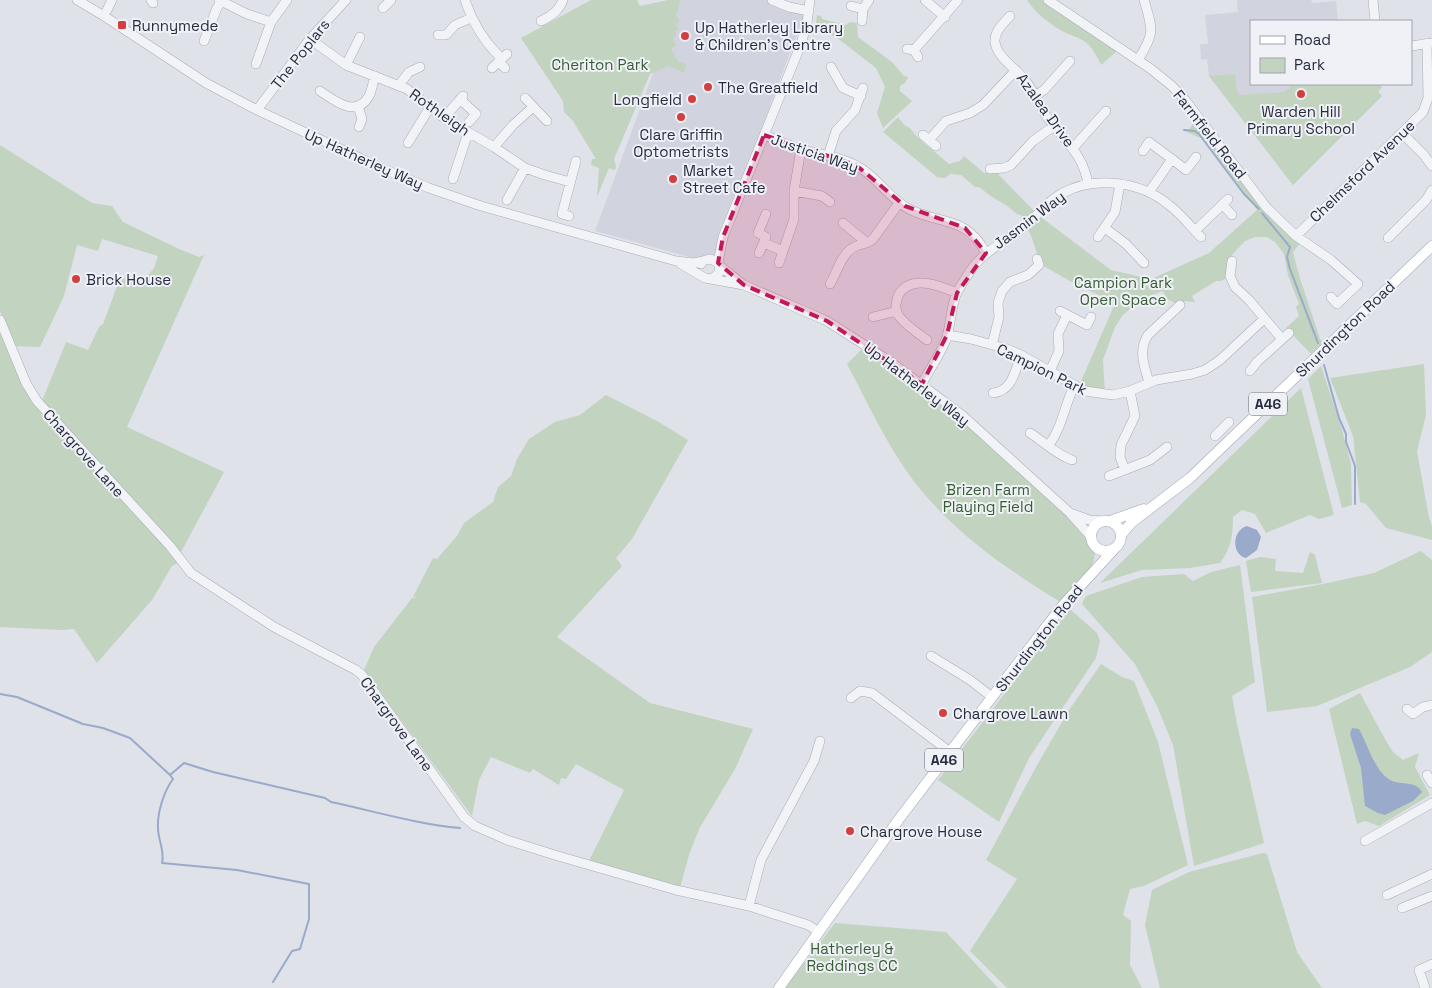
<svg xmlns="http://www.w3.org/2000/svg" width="1432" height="988" viewBox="0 0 1432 988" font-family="'Space Grotesk',sans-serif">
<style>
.built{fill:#d1d4de}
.green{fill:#c2d3c0}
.water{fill:#99aacb}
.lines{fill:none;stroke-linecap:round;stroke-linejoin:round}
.stream{stroke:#99aacb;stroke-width:2}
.minor-casing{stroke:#a8acb7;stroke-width:10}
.major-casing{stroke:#9ea4b5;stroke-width:11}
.minor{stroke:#f2f3f7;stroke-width:9}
.major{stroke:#fff;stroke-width:10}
.marked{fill:#c2185b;fill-opacity:0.2;stroke:#c2185b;stroke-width:4;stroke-dasharray:10 6;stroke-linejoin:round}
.poi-dot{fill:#d33f41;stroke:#eff1f6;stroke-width:2}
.labels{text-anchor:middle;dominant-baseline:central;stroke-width:4;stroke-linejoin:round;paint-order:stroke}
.shield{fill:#eff1f6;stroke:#636877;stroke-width:1}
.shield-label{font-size:14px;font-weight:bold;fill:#272d41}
.poi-label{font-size:15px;fill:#272d41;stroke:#eff1f6;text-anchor:start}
.street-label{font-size:15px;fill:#272d41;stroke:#eff1f6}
.park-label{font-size:15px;fill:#365d34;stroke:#eff1f6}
</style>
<rect width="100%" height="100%" fill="#dfe2e9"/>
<!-- built -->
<path class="built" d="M680,0H779L807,8L711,263L595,231Z
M1237,0H1311L1312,3L1336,1L1338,21H1251V84H1378L1382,87L1378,92L1382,96L1293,185L1209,76L1207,59L1201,60L1200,44H1208L1205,15L1238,12Z"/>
<!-- green -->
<path class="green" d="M591,0H637L640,6L668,0H681L676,15L680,21L676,25L678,30L675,31L677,36L673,38L676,46L671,48L678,62L686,64L684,73L669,66L650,74L614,159L616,166L615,170L609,168L597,197L599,168L591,165L592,159H596L573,121L564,112L563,101L521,38Z
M1027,0H1043L1117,51L1101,65C1098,58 1094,51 1089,45C1081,37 1071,36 1062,31C1048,23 1036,13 1027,0Z
M817,15L821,16L822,19L846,25L850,22L857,23L858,37L892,62L904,76L908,77L905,83L900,86V91L912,101L883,128L877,113L885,87L876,68L836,37L815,30Z
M1235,74L1237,91L1240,95L1284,92L1290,88V84H1378L1382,87L1378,92L1382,96L1293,185L1209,76Z
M898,117L904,125L910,128L917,137L949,164L960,161L964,156L984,173L998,171L999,175L1038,215L1111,270L1146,278L1147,281L1209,253L1257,210L1205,140L1187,132L1196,120L1236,169L1302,241L1293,252C1300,282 1311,310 1320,339L1323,342L1311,354L1286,328L1299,316L1296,307L1299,304L1288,275L1284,254L1275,242L1267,237H1255L1245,241L1231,256L1230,276L1221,281H1216L1192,296L1195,302L1184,301L1182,304L1179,300L1175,303L1167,299L1163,291L1146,297L1138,302L1123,315L1115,327L1103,360L1105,395L1078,388L1114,306L1101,296L1077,285L1040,264L1032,238L1021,215L1017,214L1006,205L992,197L979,187H975L961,175L950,174L945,178L937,177L883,132Z
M0,145L92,203L112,206L123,222L179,249L199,257L204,255L127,427L224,472L181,552L42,401L66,342L88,350L99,327L103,324L119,281H122L123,278L141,284L154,268L158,256L102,239L98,251L77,245L64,296L40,347L14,346L0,311Z
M0,327L22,385L179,562L172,566L152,600L97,663L74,629L62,630L0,627Z
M866,345L922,384L1092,538C1103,565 1080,585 1064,604C1014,574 964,540 926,496C892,457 871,409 847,364Z
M1424,364L1426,415L1417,451L1429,518L1432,526V540L1386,528L1366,504L1360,502L1353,436L1330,378Z
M1321,366L1342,430L1351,464L1352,505L1342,508L1308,379Z
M1301,388L1334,515L1319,519L1310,515L1266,533L1255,514L1242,510L1233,517C1233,535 1231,549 1220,563L1190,568L1142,570L1100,583Z
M606,395L657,421L688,440L632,539L616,558L622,566L557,637L650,703L753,729L735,769L699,829L689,855L680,888L589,861L624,790L576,764L566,779L561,778L559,785L533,769L530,773L491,757L479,780L472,816L364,670L374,647L412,598H419L413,597L433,558L437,559L457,536L464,523L493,502L498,487L511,476L517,459L529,439L555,422L580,415Z
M1421,551L1432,560V652L1410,667L1317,706L1267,712L1252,597L1323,584L1374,573Z
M1310,552L1315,555L1322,583L1251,592L1246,561L1260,557L1276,559L1275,571L1303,573Z
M1240,565L1255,682L1232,696L1237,724L1264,843L1194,866L1173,745L1157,706L1135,664L1082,604L1086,596L1142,577L1184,574L1193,581L1211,572Z
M1070,609L1097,633L1100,641L1096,658L1029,758L999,822L938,780Z
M1101,664L1122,677L1134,681L1158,742L1188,865L1144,886L1130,889L1123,915L1131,921L1130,965L1142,988H1007L970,951L1017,879L986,860L1036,767L1069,710Z
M1360,693L1386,741L1393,752L1403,760L1419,753L1415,767L1430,795L1379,826L1365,821L1357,824L1329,709Z
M1263,853L1267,854L1297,952L1322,988H1160L1145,925L1152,890L1189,872Z
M835,923L946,932L998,988H785Z"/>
<!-- water -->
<path class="water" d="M1247,526L1257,530L1261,537L1257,550L1246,558C1231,555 1232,530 1247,526Z
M1352,728L1359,729C1368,745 1374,770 1390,780C1401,786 1416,780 1422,792L1413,801L1385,815L1378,813L1365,806L1361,768L1350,734Z"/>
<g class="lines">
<!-- stream -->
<path class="stream" d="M1184,130L1195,131L1199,134L1244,194L1259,209
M1262,213L1290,247L1287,257L1290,269L1318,343
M1324,365L1339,418L1346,434V442L1355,466V504
M0,694L17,697L83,724L103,728L130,738L170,775L184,763L213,772L325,798L331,802C374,811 416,824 460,828
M170,775L173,779C164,791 157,813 158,828C158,840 165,851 162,863L237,870L309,884V919L300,949L292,951L273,982"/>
<!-- minor casing -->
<g class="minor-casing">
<path id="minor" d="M77,0L104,16L206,83L257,110L379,167L429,188L481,206L676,261L694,263L703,261
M151,0L153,3
M219,0L247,14L271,22
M465,0C472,21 483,40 499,56V62L505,68
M772,0L789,7L809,11
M925,0L945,17
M1048,0L1151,69L1172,86L1186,101L1266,207L1296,236L1331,260L1358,284L1337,304L1331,297
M1373,0L1375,21
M851,6L863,9
M383,8L391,0
M104,16L112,0
M1010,16C1004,23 994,31 995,42C997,58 1016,68 1025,80C1034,91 1039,105 1047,117C1064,141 1083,153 1088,184
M541,21C551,16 559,11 563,0
M862,21L863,9L869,0
M438,35H446L455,25L471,18
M310,39L346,65L407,89L444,118L494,147L525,168L545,175L570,182
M204,41L217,8L221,2
M1411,46L1432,43
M907,49L914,50L918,57
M914,50L958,0
M1138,60C1155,33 1153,30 1144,0
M256,64L271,22L287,0
M346,65L360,37
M831,67L843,88L861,96
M492,68L507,54
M399,85L409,72L420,67
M320,91C334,100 356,119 369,96C372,90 373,82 375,76
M1035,96L1044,90L1070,61
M525,98L547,121
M460,99L476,114L469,122
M358,106L362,119L359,127
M257,110L310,39L346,0
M444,118L463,96
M1402,133L1424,155L1432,166
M764,135C776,139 787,145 800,149C820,155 844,157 862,169C879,180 890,199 909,209C940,225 966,215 986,253
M923,135L936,146
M929,140L946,121L970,113L983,105L1016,70
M408,143L430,107
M494,147L513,125L533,107
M1073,148L1106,111
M1143,151L1149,142L1172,159L1149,192
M828,156L836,131L855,110L863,88
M1172,159L1186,170L1196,157
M990,169L1004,168L1011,165L1033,141L1054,126
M453,179L466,139L470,133
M794,191L822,196L830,202
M507,200L525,168
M1223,205L1232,215
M569,216L562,214L576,161
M843,223L867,243
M1105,228L1126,244L1144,263
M1195,231L1228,199
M1296,236L1423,112L1428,98L1427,43
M1098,237L1115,212L1120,184
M1388,238L1426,200L1432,190
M764,243L783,251
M759,253L766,237L758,233L766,214
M1232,261L1230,276L1235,287L1249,300L1282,339
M718,263L723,237L801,44L807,23L810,0
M779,263L794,219V191L801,149
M681,264L705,278L744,285L811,314L827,321L891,362L962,415L1070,513L1092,538
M701,264L703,261L709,259C717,260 721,265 719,273L712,279
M720,266L741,283
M830,284C837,273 840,257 851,249C858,243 867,245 873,239L899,203
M1060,311L1087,325L1091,317
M873,317L897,311
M0,320L26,383L37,401L170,546L191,573L274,627L356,670L362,675L464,817L475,826L507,840L558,856L676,890L749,906L808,925L819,932
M947,335L971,339L1007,349L1021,355L1085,391L1113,395L1130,391L1156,380L1192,374L1205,370L1220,360L1264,319
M927,340C919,334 901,322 897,313C895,308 896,300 899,294C912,274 940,286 957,293
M992,345L999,317L998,303L1002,291L1010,282L1028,275L1039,265L1037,259
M1050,371L1059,351L1058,334L1067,315
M1250,371L1257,362L1289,333
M1149,382C1144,366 1138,350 1148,335L1180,305
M922,384C930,368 941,354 947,337C951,322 951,306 957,292C960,287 964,281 967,276C980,253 1002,244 1021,229C1035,219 1046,202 1061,194C1094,175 1140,181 1169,205C1181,214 1190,226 1201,237
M993,393C1013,391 1015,370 1021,355
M1030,433C1044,442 1057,455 1072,460
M1215,436L1229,422
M1049,445C1063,425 1064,407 1074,386
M1125,470L1120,457L1121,445L1135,416L1130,391
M1109,476L1150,460L1167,447
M1073,514L1089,520L1104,521
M931,656L970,680L992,697
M851,698L860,691L872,693L950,752
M1407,709L1413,714L1423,707L1432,705
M1427,775L1432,783
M1365,841L1432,803
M1387,895L1432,874
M749,906L761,860L814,761L820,741
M1402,908L1432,896
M1425,988L1419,970L1432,964"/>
</g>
<!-- major casing -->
<g class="major-casing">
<path id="major" d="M1110,521L1144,509
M1091 536a15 15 0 1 1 30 0a15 15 0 1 1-30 0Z
M1121,535L1131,523L1190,478L1432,246
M779,988L899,819L1015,667L1064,604L1117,546"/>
</g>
<!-- minor -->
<use href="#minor" class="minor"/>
<!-- major -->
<use href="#major" class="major"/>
</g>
<!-- marked area -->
<path class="marked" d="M764,135L856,165L905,206L965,228L986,253L957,293L947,335L922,384L827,321L744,285L718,263L723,237Z"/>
<!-- markers -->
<g class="poi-dot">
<rect x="117" y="20" width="10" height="10" rx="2.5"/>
<circle cx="685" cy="36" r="5"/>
<circle cx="708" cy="87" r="5"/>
<circle cx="1301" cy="94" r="5"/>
<circle cx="692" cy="99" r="5"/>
<circle cx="681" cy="117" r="5"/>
<circle cx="673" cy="179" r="5"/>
<circle cx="76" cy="279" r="5"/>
<circle cx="943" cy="713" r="5"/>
<circle cx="850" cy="831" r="5"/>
</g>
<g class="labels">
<!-- shield labels -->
<g class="shield">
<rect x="1249" y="392.5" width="38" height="23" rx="4"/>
<rect x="925" y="748.5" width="38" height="23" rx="4"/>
</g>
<g class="shield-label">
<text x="1268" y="404">A46</text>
<text x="944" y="760">A46</text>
</g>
<!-- poi labels -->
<g class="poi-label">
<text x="132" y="25">Runnymede</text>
<text x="695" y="27">Up Hatherley Library<tspan x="695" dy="17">&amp; Children's Centre</tspan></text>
<text x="718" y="87">The Greatfield</text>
<text x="682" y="99" text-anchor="end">Longfield</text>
<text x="1301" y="111" text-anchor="middle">Warden Hill<tspan x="1301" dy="17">Primary School</tspan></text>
<text x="681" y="134" text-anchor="middle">Clare Griffin<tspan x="681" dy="17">Optometrists</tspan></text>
<text x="683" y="170">Market<tspan x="683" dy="17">Street Cafe</tspan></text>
<text x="86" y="279">Brick House</text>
<text x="953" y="713">Chargrove Lawn</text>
<text x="860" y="831">Chargrove House</text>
</g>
<!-- street labels -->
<g class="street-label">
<text transform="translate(300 54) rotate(-52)">The Poplars</text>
<text transform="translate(1046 110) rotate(54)">Azalea Drive</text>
<text transform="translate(440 112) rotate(35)">Rothleigh</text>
<text transform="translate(1210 134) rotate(52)">Farmfield Road</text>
<text transform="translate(815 153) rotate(19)">Justicia Way</text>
<text transform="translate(364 159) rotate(24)">Up Hatherley Way</text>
<text transform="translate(1362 171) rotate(-44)">Chelmsford Avenue</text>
<text transform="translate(1029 220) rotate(-37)">Jasmin Way</text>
<text transform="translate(1345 329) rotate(-44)">Shurdington Road</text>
<text transform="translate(1042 369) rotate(26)">Campion Park</text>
<text transform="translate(917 384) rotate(37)">Up Hatherley Way</text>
<text transform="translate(84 453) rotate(48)">Chargrove Lane</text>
<text transform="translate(1039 638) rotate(-52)">Shurdington Road</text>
<text transform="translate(397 724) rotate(54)">Chargrove Lane</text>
</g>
<!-- park labels -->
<g class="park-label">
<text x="600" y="64">Cheriton Park</text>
<text x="1123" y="282">Campion Park<tspan x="1123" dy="17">Open Space</tspan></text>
<text x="988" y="489">Brizen Farm<tspan x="988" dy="17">Playing Field</tspan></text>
<text x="852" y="948">Hatherley &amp;<tspan x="852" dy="17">Reddings CC</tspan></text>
</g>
</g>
<!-- legend -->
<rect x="1250" y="20" width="162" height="65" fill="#eff1f6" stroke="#9fa3ae"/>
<rect x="1260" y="36" width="25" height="8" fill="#ffffff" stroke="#9fa3ae"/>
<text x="1294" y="45" font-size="15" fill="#272d41">Road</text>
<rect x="1260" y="58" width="25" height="15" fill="#c2d3c0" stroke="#9fa3ae"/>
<text x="1294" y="70" font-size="15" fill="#272d41">Park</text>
</svg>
